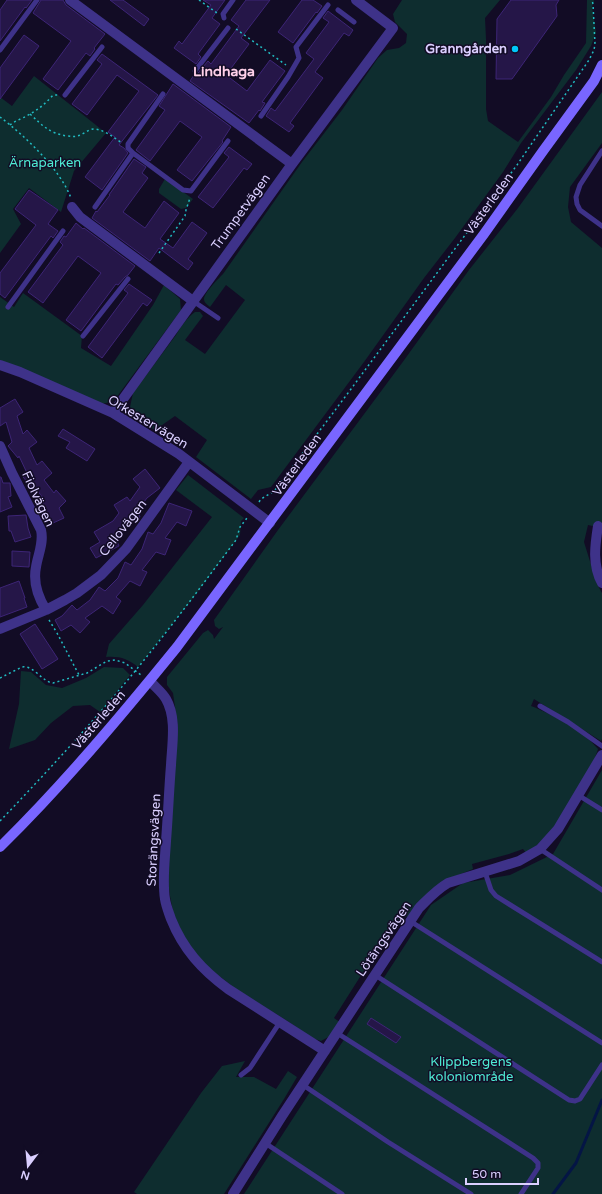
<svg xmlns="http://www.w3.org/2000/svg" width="602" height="1194" viewBox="0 0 602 1194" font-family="'Varela Round',sans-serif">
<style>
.green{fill:#0e2d2f}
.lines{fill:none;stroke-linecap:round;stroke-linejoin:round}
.stream{stroke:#041545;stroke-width:3}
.building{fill:#251648;stroke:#3d2576}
.path{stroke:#21bbc1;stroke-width:1.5;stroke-dasharray:2 3;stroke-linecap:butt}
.service{stroke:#3e3289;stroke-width:5}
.minor{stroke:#3e3289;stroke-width:10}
.secondary{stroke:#7966ff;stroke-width:10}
.poi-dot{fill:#00c8fa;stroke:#120c25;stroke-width:1.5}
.labels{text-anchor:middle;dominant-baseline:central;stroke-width:3;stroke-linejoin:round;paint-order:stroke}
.poi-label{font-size:13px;font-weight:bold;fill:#dacfff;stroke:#120c25;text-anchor:end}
.park-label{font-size:13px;fill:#4eecd4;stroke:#120c25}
.street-label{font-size:13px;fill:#dacfff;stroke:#120c25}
.neighbourhood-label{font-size:14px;font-weight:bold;fill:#ffd1ea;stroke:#120c25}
</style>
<rect width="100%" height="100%" fill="#120c25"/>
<!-- green -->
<path class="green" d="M402,0H500L485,18L486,39V109L488,121L518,142L551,97L564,75L586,43L587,0H594L592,7L596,32L591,46L576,70L521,143L503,172L455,238L424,278L364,362L271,487L258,490L251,499L196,457L207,440L175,416L155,430L138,421L130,407L133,393L176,335C181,326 187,318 195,312H200L203,316L185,340L205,354L245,300L226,285L210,307C208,305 204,303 204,299C204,293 218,279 223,274L302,162L342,110L378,58L387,50L399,48L406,43L407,34L395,22L393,14Z
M34,76L106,133L74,171L61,212L29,188L13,209L21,224L0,253V97L12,106Z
M602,92V143L570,187L568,207L571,222L602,248V528L588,525L584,542L597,584L602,593V739L601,741L534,699L531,706C552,714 584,731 598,749L594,761L553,831L527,854L523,849L509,854L472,864L473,869L444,881L413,914L403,918L365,969L334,1018L341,1023L332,1035L321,1041L312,1038L289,1022L236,989L205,965L187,942L174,917L170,896L167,872L178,728L173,693L167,685V677L203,633L208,630L213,635L214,639L223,627L219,629L215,626L214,620L278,530L402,363L469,270L518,208Z
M165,179L193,199L186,208L181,209L159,193V189Z
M164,285L180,299L181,310L116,398L110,402L102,404L0,360V297L14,307L23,293L82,336L81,348L111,366L153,305Z
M188,475L244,518L241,521L240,535L194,597L138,667C128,659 120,656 106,657L109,644L143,605L212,517L176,490Z
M104,667L123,668L130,675L100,712L90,705L73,706L51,723L35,740L9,749L19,704L21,671L31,672L46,685L62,688L86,678Z
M602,770V1194H244L431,905L463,883L510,875L553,854Z
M245,1061L236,1077H254L276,1089L288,1071L297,1077L284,1099L224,1194H137L134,1192L201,1093L222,1066Z"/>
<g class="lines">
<!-- stream -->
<path class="stream" d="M553,1194L576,1163L602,1100"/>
</g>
<!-- building -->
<path class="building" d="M7,0H32L26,8L25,7L0,41V10Z
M41,0H63L66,5L105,34L94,48L95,49L90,56L86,53L58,90L43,79L71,41L33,13Z
M110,0H123L149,19L144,26Z
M203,0H225L212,18L220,24L198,54L201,57L196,64L174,48L179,41L182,44L211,5Z
M246,0H270L241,38L249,44L226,75L247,91L270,60L285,71L262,102L265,103L260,111L259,110L249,123L190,81L194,75L198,73L208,61L211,64L239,26L231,20Z
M302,0H313L322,6L317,13L316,12L293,43L278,32Z
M511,0H559L556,5L557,16L512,79H496L497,19Z
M328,11L353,30L349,36L344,33L315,72L323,78L290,123L294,126L289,132L266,116L271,108L275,111L314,59L306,53L329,22L323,18Z
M24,35L39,46L0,99V68Z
M102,54L158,95L119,145L124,148L128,153L102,190L85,177L115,137L108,132L139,91L117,75L87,115L72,104L102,64L97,60Z
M173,84L231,127L222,141L223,142L192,181L177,170L202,137L180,121L150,161L136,150L165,110L159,106Z
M229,147L252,164L247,170L244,168L213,208L198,197L229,157L224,153Z
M134,159L146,167L142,173L148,178L123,212L145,228L164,201L179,213L160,239L173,248L192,222L207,233L188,259L193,263L188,270L159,248L150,261L92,218L96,211L97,212L110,195H109Z
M29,190L58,210L48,224L58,231L53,238L51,236L5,298L0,294V273L36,225L15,209Z
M76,223L83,229L84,228L135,266L128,275L125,277L118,285L116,284L81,331L66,320L101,273L78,256L43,303L28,292L63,245L60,242L64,236L66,237Z
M129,284L152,300L147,306L143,303L102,358L88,347L128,293L124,290Z
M15,399L23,412L17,416L23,434L27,430L37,442L29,448L37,465L42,461L52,473L44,480L54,493L56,490L66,501L59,508L64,518L53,523L38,507L45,501L35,487L33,489L23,477L27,473L19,456L18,458L8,446L12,442L6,422L0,426V408Z
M63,429L95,449L87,461L66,448L70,442L58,436Z
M145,469L160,488L147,498L137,511L140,517L122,529L116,539L119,546L96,558L90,548L100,542L94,532L113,521L119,513L114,505L127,497L130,501L140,487L133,479Z
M0,477H1L3,483H10L11,496L8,497L12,507L0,512Z
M169,503L192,511L186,526L177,522L165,538L171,540L165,555L156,552L142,570L147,572L140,586L130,581L116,597L121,601L113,614L102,606L85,618L90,622L80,633L71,625L61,631L55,620L62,616L72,605L77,610L90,600L99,587L105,591L118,578L125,562L131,565L142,549L148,532L153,534L161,523Z
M26,515L28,528L31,537L15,542L11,531H9L8,516Z
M12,551L30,552L29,567L12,566Z
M19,581L25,598H24L27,607L0,617V588Z
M35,624L58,659L42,669L20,634Z
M371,1018L401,1037L396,1043L367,1024Z"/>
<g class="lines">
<!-- path -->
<path class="path" d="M199,0L217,13
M236,29L286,65
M30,114C43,126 49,133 67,136C71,136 74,137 77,136C83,135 88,129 94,129C105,130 113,137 122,143
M0,117C25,136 60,169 71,198
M10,125C16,120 24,118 30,114C39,109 46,103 53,95H58
M159,253L185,216L186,210L190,198
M259,502C263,496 270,495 275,490L351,389L517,165L589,60L594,50L595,44L593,4L592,0
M49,620L57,633L79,675
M0,678L22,667C34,665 42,682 53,683L87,673L107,661L115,660L125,663L141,675
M0,821C47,772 93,722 136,670C171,627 203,584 236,540L240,527L247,518"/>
<!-- service -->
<path class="service" d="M338,10L354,22
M224,18L223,14L233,0
M0,50L37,0
M195,71L228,28
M163,94L128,144V148L133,153L183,190L191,191L228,141
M65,95L102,47
M261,116L288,77L299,58L296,47L328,5
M602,151L580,185L576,197L577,204L580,210L602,226
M95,207L133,153
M193,301L218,318
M8,307L63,231
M83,336L128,279
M540,706L568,722L602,746
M578,795L602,810
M540,849L602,890
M485,872L491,890L496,896L602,962
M410,921L602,1043
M375,975L569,1100L575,1101L580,1099L602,1065
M337,1033L533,1158L538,1163V1168L521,1194
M241,1075L250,1068L280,1022
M303,1085L388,1142L471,1194
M265,1143L342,1194"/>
<!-- minor -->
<path class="minor" d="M70,0L292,164
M72,207L80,217L193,301
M0,365L20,372L113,413L179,454L270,523
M113,413L292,164L393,28L356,0
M0,446L12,473L41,530C44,543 38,554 36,567C33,582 38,597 46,610
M598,526C595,545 592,565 602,583
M0,629L46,610L65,600L77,593L101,575L126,549L189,462
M150,681C155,687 162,692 166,699C177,718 172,744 171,765C169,790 168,816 166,841C165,860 162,880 165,899C166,906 169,913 171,919C183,949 202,970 228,989L325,1051
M233,1194L282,1116L419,908C428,899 436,890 448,883L519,861L540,849L558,829L602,755"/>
<!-- secondary -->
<path class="secondary" d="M0,847C63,785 121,716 177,647L484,234L543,151L594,81L602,65"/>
</g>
<!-- markers -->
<circle class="poi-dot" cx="515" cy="49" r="4"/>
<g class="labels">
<!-- poi labels -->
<g class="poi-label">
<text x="507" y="49">Granngården</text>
</g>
<!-- park labels -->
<g class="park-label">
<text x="45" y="163">Ärnaparken</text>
<text x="471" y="1062">Klippbergens<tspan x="471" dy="15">koloniområde</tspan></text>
</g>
<!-- street labels -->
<g class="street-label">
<text transform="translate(489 204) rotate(-54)">Västerleden</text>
<text transform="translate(241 212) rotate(-54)">Trumpetvägen</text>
<text transform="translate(148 422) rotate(31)">Orkestervägen</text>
<text transform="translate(297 465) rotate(-54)">Västerleden</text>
<text transform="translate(38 499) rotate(65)">Fiolvägen</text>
<text transform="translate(123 528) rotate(-52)">Cellovägen</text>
<text transform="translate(99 720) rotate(-49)">Västerleden</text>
<text transform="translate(154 840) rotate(-87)">Storängsvägen</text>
<text transform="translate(384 939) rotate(-56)">Lötängsvägen</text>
</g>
<!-- neighbourhood labels -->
<g class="neighbourhood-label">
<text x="224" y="71">Lindhaga</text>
</g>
</g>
<!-- north arrow -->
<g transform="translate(28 1166) rotate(196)" stroke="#120c25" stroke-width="3" paint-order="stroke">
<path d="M0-3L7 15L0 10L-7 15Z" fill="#dacfff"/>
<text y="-6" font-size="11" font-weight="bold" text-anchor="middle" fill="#dacfff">N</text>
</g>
<!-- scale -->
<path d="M466 1178v6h72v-6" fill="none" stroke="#dacfff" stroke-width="2"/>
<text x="472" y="1178" font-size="12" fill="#dacfff" stroke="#120c25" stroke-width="3" paint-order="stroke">50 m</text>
</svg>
